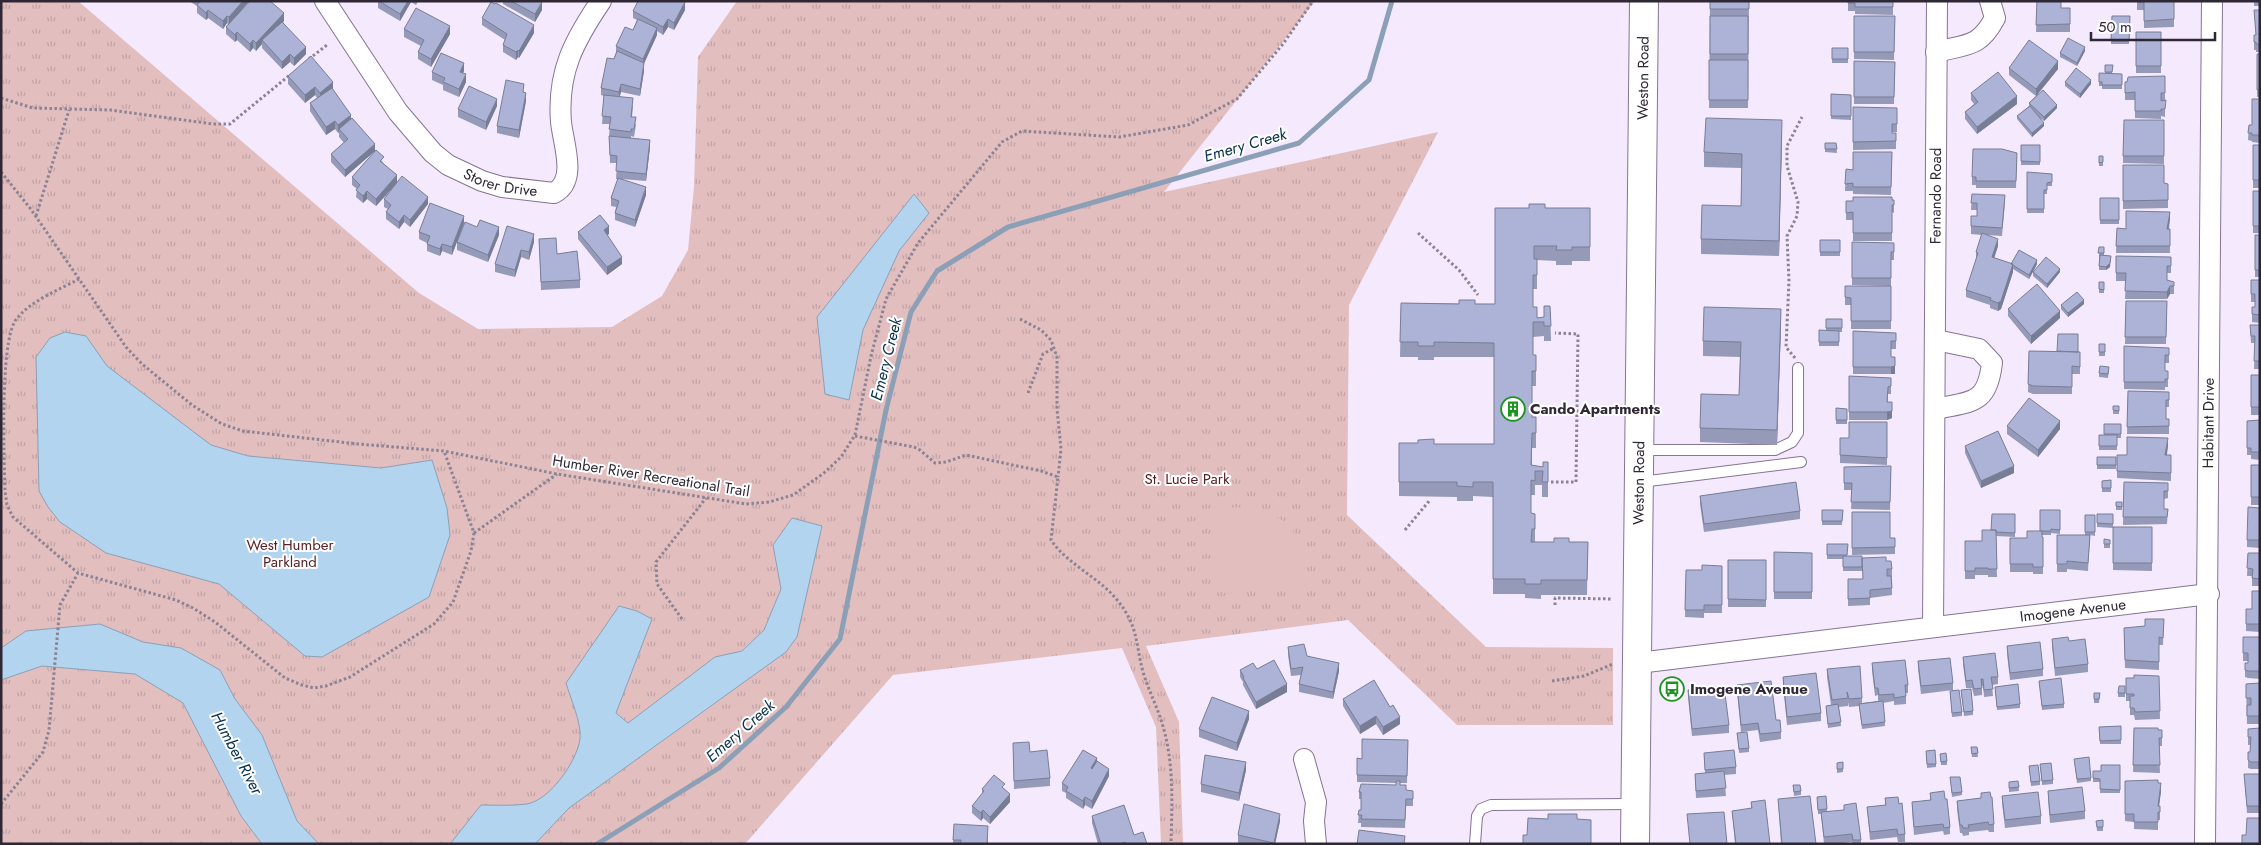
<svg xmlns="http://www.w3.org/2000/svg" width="2261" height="845" viewBox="0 0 2261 845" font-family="Jost,sans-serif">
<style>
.park{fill:url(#park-tufts)}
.garden{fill:#e2bebf}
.water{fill:#b3d4ef;stroke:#8ba0b7}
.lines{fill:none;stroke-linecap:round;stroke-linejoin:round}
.stream{stroke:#8ba0b7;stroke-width:5}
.lane-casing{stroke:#857493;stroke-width:12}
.street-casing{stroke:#857493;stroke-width:22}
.secondary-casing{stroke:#857493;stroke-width:30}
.path{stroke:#8b8293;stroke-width:3;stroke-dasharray:2.5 2.5;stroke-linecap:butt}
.lane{stroke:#fff;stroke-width:10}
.street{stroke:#fff;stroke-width:20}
.secondary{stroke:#fff;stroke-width:28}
.wall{fill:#949ab8}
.shaded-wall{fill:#787d96}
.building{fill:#acb3d6;stroke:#787d96}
.labels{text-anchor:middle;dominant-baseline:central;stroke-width:4;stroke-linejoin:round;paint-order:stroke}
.street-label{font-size:15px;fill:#2e2734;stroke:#fff}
.poi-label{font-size:15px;font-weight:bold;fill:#2e2734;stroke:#fff;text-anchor:start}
.park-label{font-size:15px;fill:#592227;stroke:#fff}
.water-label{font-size:16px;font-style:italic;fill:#07304a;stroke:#fff}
</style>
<defs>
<pattern id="park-tufts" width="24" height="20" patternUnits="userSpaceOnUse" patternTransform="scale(1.25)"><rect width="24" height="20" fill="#e2bebf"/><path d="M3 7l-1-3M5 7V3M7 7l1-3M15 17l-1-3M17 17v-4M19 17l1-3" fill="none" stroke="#c2a3a5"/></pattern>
</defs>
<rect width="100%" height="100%" fill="#f5e9fe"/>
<!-- park -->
<path class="park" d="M1,1H78L419,293L478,329L612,327L662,296L688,250L694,187L698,57L737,1H1315L1164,192L1438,132L1349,305L1347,515L1486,647L1613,648V725H1457L1348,620L1146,646L1179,722L1183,844H1161L1156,727L1122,648L893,675L745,844H1Z"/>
<!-- garden -->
<path class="garden" d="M1245,507L1267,513L1290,524L1301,550L1304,586L1227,593L1214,591L1212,509Z"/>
<!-- water -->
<path class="water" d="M914,194L929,213L899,251L863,330L849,400L825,394L817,317Z
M65,332L86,336L107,366L211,445L248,456L381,468L432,460L447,508L450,535L429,597L322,657L305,656L219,584L106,553L60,522L48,507L39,491L36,357L50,338Z
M792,518L822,526L797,637L786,652L569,808L535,844H450L481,805C496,805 512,806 527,804C550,800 577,761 580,739C582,724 570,697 566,683L619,606L637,611L652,619L616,713L628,723L715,657L742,651L764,630L781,589L773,545Z
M100,624L143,642L181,648L220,670L235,699L262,735L297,821L319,844H262L241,816L183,703L135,674L42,666L1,680V648L26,631Z"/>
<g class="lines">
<!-- stream -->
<path class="stream" d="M597,844L719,768L786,707L840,639L886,410L911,312L937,271L1008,227L1299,143L1369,80L1392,1"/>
<!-- lane casing -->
<g class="lane-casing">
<path id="lane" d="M1641,450H1775L1792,442L1798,433V368
M1641,482L1801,462
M1475,844L1477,816L1481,809L1491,805L1633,804"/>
</g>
<!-- street casing -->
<g class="street-casing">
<g id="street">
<path id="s1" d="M325,1L398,112L433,153L448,165L482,181L502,187L554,193C578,181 563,143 561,122C557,72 574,41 601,1"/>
<path d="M1936,52C1967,44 1979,48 1995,18L1990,1"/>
<path d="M1936,409C1972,401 1987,405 1992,363L1979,349L1936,340"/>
<path id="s2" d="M1933,627L1937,1"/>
<path id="s3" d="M1638,663L2209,594"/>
<path d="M1304,759L1316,802L1314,821L1316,844"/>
<path id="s4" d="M2205,844L2212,1"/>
</g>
</g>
<!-- secondary casing -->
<g class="secondary-casing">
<g id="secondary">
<path id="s5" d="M1635,844L1644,1"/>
</g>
</g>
<!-- path -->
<path class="path" d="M309,59L327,45
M1,98L33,108L110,110L213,124H230L291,74
M1,172L30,208L126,347L142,364L192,405L222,424L243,431L358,444L444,451L557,474L746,504L769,502L793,495L824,473L841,457L855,435L871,356L886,299L918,243L1002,142L1022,131L1119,137L1188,125L1237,99L1283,44L1313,1
M36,216L69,110
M1418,233L1459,270L1478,295
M79,279C59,290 29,301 15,321C0,347 4,454 5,491L7,505L13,517L78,573L176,600L193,608L215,622L285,678L302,685L314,688L326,686L350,677L434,624L453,602L471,551L474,533L444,451
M1020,319L1041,330L1051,340L1057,357V409L1061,449L1058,477
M1795,358L1786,347L1789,281L1787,236L1797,216L1798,202L1787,166V146L1802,117
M1028,393L1043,354L1054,348
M1576,411L1618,412
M855,436L914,447L920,450L935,463L946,462L966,455L1041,471L1058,477L1051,540C1068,565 1099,577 1118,601C1139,628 1135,642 1143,672C1149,692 1159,710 1164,730C1174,767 1172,805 1171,844
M1551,482H1576L1578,334L1555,333
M1405,530L1430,500
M474,533L557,474
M1555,605V598L1613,599
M682,619L657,584L656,562L706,498
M1552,681L1584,676L1613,664
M1,804L43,752L49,730L60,605L78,573"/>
<!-- lane -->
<use href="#lane" class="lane"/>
<!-- street -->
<use href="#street" class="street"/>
<!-- secondary -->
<use href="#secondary" class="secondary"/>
</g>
<!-- wall -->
<path class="wall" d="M189,1H249L237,15L284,21L283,22L306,54L294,66L290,62L282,69L262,48V44L256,51L253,48L250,52L237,40L235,42L226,34V27L228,24L227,23L223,29L208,18L206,20L197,13V6Z
M378,1H418L416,5L411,2L400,21L378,8Z
M503,1H540L542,10L535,22L503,4Z
M638,1H687L685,3V10L674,30L668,27L663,35L657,31V35L644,63V71L640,96L621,92L619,97L633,106L632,117L636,125L634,137L631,136V138L650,147L646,181L622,179L646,195L635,227L615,220V213L616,207L611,206V198L618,179H616L617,163H610L609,136L610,124H602L604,96L601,95V88L616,53V46L633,30L637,20L633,18V11Z
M1710,1H1749L1748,108H1709Z
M1848,1H1893V15L1855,14V11H1848Z
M2037,1L2061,8H2070V32H2036Z
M2137,1H2174V27L2144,28V10H2137Z
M2254,1H2260V6H2254Z
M2254,10H2260V52H2256V50H2254V35H2256Z
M1854,16H1895L1894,60L1854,59Z
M2112,16H2130L2129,44H2111Z
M482,18L534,33L519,58L518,57L516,60L503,52V45L505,40L482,25Z
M404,29L450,34L431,67L418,59V52L421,46L404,37Z
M2136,32L2161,66V73H2136Z
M1832,48H1848V63H1832Z
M2085,51L2077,66L2060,57V53Z
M2260,54V97H2257V90Z
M1854,61L1895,62L1894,104H1854Z
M2105,65H2113L2112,74H2122V89H2102V86H2099V73H2105Z
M2009,68L2058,69L2038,94L2057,108L2044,121L2039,117L2044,126L2032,137L2017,119V116L2029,106V103L2036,96L2009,75Z
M464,71L463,73L466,82L459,97L443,90V85L432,80V72Z
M288,76L333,89L351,118L375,151L397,183L376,206L367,199L363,203L356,197L357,189L352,185V177L375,151L345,177L331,162V154L344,143L339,137V132L338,133L335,129L326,135L310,111V103L317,98L315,95L305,103L288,84Z
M2165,76V117L2161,116V119L2135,118V100H2125V82Z
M2065,82L2091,84L2080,98L2065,86Z
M524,93L526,101L519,138L497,133V126Z
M1971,93L2017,104L1977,134L1965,119V112L1974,104L1971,100Z
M1831,94L1851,95V120L1831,119Z
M2260,99V143L2252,142V141L2248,140L2249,125H2252Z
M497,106L486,130L458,117V109Z
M1853,107L1897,108V132H1892V133H1896V149L1853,150Z
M2164,120V164L2123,163V156Z
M1782,134L1779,256L1701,254V239L1741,206L1742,168L1704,167V152Z
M1825,143H1836L1837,153L1825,152Z
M2021,145H2040V165H2021Z
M2253,145H2260V188H2253Z
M1892,152L1891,195L1853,194V191H1845L1846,169L1853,170Z
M2017,153L2016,188H1976V185H1972V177Z
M2099,156H2103V166H2099Z
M2123,165L2164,183L2168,184V208L2123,209Z
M2027,172L2052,174V186H2047V194H2044V213H2027Z
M2253,191H2260V233H2253Z
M1972,194L2005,203L2002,236L1986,235L1998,246L1994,258L2011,264H2037L2029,279L2013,269V272L2001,309L1998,311L1990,308V305L1966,297V290L1976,260V252L1982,235L1971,234V216H1977V210H1971Z
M2100,198H2119V224H2100Z
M384,199L428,204L410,227L404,222L399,229L386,219V212L388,209L384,207Z
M1894,200V213L1892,212V241H1853V220H1846V201Z
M1545,208H1590V261H1572V265H1556V261L1537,260V289H1533V307L1537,318L1544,317L1550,306L1551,341H1544V336L1533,337V355H1536V386H1532V417L1536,432V448H1532V465L1543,467L1548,462V497H1542V485H1535V495H1531V513L1535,514V542H1588L1587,595H1541V599L1525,598V594H1493V497L1473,496V501H1457V497L1399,496V482L1434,444H1494V357H1434V360H1418V357H1400L1401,303L1495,304Z
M2170,219L2169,229H2170V253H2116L2117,228L2126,229Z
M464,223L452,255L442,251L440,256L427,251V243L419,239V232Z
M578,232L609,234L607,235L622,264L607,275L578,239Z
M499,235L488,262L457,250V242Z
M2255,235H2260V277H2255Z
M539,239L557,254L580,280V288L541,290Z
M1820,240H1840V256H1820Z
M534,242L529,260L521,257L515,277L495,272V264Z
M1852,242L1894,243V260H1891V286L1852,285Z
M2099,247H2104V255L2110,267L2106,270H2099Z
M2116,256L2171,257V273H2167V280L2174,282V294H2170L2167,299H2125L2126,281H2116Z
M2033,272H2060L2047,288L2033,276Z
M2251,280H2260V323L2252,322V307H2255V302H2251Z
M2099,282H2104V293H2099Z
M1845,286H1891V329H1851V305H1845Z
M2126,301H2167L2166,344H2125Z
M2084,304L2068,317L2061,309V305Z
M2008,309L2060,318L2031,344L2008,316Z
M1826,319H1842V332H1839V346H1819V330L1826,331Z
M1781,323L1777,445L1700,442V428L1739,395L1740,357L1703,356V341Z
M2250,325H2260V369H2254L2255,343H2251Z
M1853,331L1896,333V349H1891V357H1895V374H1853Z
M2099,344H2105V356H2099Z
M2124,346L2169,348V363H2165V371H2168V387H2165V390L2124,389Z
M2029,351L2080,352V374H2072V394H2033L2028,392Z
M2109,370L2108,378L2099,377V373Z
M2251,375H2260V415H2251Z
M1849,376L1891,378V394H1888V402H1892V418L1887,420H1849Z
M2128,391L2169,392V407H2166V419H2169V434H2127Z
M2113,406H2119V414H2113Z
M1836,408L1847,409V424H1836Z
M2260,420V460L2251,459V455H2247V421Z
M1887,422V465L1840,463V455L1849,438Z
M2104,424H2121V438H2117V450H2099V435H2104Z
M2007,426L2060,429L2038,457L2007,434Z
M1965,446L2014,473L1981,488L1965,453Z
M2168,446L2167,455H2171V481L2117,478V455H2127Z
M2097,457H2116V469H2097Z
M2251,465H2260V505H2251Z
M1891,466L1890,510L1851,509L1852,490H1844V467Z
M2111,480V492H2102V481Z
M2124,482L2168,483V498L2164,499V509H2168L2167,524L2123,525Z
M1700,496L1800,511V519L1704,532L1700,504Z
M2116,502H2122V510H2116Z
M2260,508V548L2247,547V540Z
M1822,510H1843L1842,525H1822Z
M2060,510V534L2051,533V535H2042V537H2043V574H2033V572H2010V538H2027L2040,531Z
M1852,512L1890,538H1895V554L1852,555Z
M2015,514V537L1996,536L1997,577H1988V575H1975V579H1965V541H1982L1991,530Z
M2097,514H2113V528L2097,527Z
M2085,515H2095V536L2090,535L2088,571L2067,569V572H2057V535H2085Z
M2113,527H2152V571L2113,570Z
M2110,540V548H2104V544Z
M1827,544H1848L1847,556H1862V571H1843V559H1827Z
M1774,552L1812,553V599H1774Z
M2248,553H2260V586H2252V576H2247Z
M1728,560H1766V607H1728Z
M1886,561L1892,569V595L1870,598V605L1848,606V579H1863Z
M1722,566V613H1704V618L1685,617L1686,570H1702Z
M2260,591V632L2246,631V609H2252Z
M2164,619L2163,645H2159V670L2125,668L2124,628L2145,626Z
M2243,637H2260V679L2248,678L2245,677V663H2248V661H2243Z
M2052,639L2069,641L2088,664V672L2055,676L2052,646Z
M2007,646L2043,669V676L2010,680L2007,654Z
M1288,647L1339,671L1333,699L1299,692V684L1301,675L1291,676L1288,655Z
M1963,657L1998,677V684L1992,685L1993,696L1984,697L1983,686H1982V695L1974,696L1972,688H1966L1963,664Z
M1918,661L1953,683V690L1921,694L1918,669Z
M1872,663L1908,685V693H1906V704L1894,705V701L1883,703L1885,726L1862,729L1859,706L1849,707L1848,702V706L1839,707L1841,726L1828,728L1826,706L1831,705L1827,677V669L1862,698V703L1878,701V695L1875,696L1872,671Z
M1257,669L1287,692L1256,709L1243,685V682L1240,677V670Z
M2159,676L2160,719L2135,720L2134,715H2130V701H2126V694Z
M1783,677L1821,713V721L1787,725L1783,685Z
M2039,681L2064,704V708L2042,710Z
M2260,683V724H2247L2246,684Z
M1737,685L1776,720L1781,732V739L1760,742L1758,730L1741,732L1737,692Z
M2125,686V697H2118V693Z
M1995,687L2020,704V708L1997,710Z
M1688,690L1729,725V733L1692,736L1688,697Z
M1961,690L1973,711V715L1964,716Z
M1950,691L1962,712V716L1952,717Z
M2094,693H2100L2099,703H2094Z
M1343,699L1400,724L1383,735L1376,724L1360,734L1343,706Z
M1249,719L1237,751L1199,737V729Z
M2121,726V744H2100L2099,727Z
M2134,728L2162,730V746H2159L2160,773L2133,772Z
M2260,728V769H2251L2248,768V752H2250L2251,745H2248V729Z
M1737,733L1749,748V752L1739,753Z
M1408,740L1407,783H1400V785L1413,798V806H1406L1405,828L1361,827V823H1358L1359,810H1361V799H1359V792L1396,785V783L1357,782V758L1362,759Z
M1013,743L1030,752L1050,778V786L1014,789Z
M1971,747H1977L1978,757H1972Z
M1926,751L1936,764V767L1927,768Z
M1704,753L1736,767V774L1724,775L1726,796L1696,798L1695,774L1705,773Z
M1940,754L1947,761V765H1941Z
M2074,759L2091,778V781L2077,783Z
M1097,761L1109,776L1092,809L1085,805L1083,809L1066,798V793L1062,791V783Z
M1843,762V772L1837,773V763Z
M2040,764L2053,780V784L2042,785Z
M2120,765V793H2100V782H2093V771H2101Z
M2029,766L2040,781V785L2031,786Z
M1246,770L1239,801L1201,792V784Z
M2244,774H2260V813H2247Z
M1950,777L1962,792V795L1952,797Z
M2018,781L2019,791L2009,792V782Z
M2125,781L2158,783L2161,791L2159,806H2160V820H2158V830L2134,829V822L2125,821Z
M1793,785L1801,791V795L1794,796Z
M982,789L1005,790L1010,802L990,824L983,818L981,821L972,813V806L982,795Z
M2048,791L2085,811V819L2050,823L2048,799Z
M1930,793L1945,799L1950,827V834L1944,835L1943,831L1914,835L1912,810V802L1930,800Z
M1981,793L1994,824V832H1989L1988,830L1969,832V835L1963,836L1962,833H1960L1957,809V801L1981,798Z
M1826,796L1827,812L1844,810V805L1861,840V844H1852V842L1834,844H1824L1821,814H1818L1817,797Z
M2002,796L2041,816V824L2005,828L2002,803Z
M1885,798L1899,804L1905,834V842H1898L1897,837L1870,840L1867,807L1885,805Z
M1778,799L1816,844H1781Z
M1751,802L1770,844H1735L1732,811L1751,809Z
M1092,816L1134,835L1147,844H1098L1092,823Z
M2103,820V831H2097L2096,821Z
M1280,821L1275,844H1242L1238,843V835Z
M988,834V844H953V840Z"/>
<!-- shaded-wall -->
<path class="shaded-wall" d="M243,1H249L229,25V17Z
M408,1H411V2L400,21V14Z
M542,2V10L535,22V14Z
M685,2V10L674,30V23Z
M208,10V18L206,20V13Z
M284,13V21L264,42L262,40V44L256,51V43Z
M227,16V23L223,29V21Z
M668,19V27L663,35V27Z
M534,25V33L519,58V51Z
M450,26V34L431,67V59Z
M657,28V35L643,66V59Z
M237,32V40L235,42V35Z
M253,40V48L250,52V44Z
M306,47V54L294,66V58Z
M2085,47V51L2077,66V63Z
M518,50V57L516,60V52Z
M290,54V62L282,69V62Z
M2058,61V69L2036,96V89Z
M464,63V71L460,79V72Z
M644,63V71L640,96V89Z
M466,74V82L459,97V89Z
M2091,80V84L2080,98V94Z
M333,82V89L320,101V93Z
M621,84V92L619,99V92Z
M315,87V95L305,103V95Z
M526,93V101L519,138V130Z
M2017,96V104L1977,134V127Z
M497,99V106L486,130V122Z
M2057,105V108L2044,121V117Z
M351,115V123L339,129V132L338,133V125Z
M1782,120V134L1779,256V241Z
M335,121V129L326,135V127Z
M2044,123V126L2032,137V133Z
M650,140V147L646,181V174Z
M375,144V151L345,177V170Z
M397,175V183L376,206V199Z
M646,187V195L635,227V220Z
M367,191V199L363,203V196Z
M428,197V204L410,227V220Z
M2170,212V219L2167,236V229Z
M404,215V222L399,229V222Z
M464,216V223L452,255V247Z
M609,226V234L604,238V230Z
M499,227V235L488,262V255Z
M534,234V242L529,260V252Z
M1998,239V246L1992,265V257Z
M442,244V251L440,256V249Z
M521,250V257L515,277V270Z
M2111,256L2110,267L2106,270V267Z
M622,257V264L607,275V267Z
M2037,260V264L2029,279V275Z
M2013,264V272L2001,309L1998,311V303Z
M2060,269V272L2047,288V284Z
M2170,286V294L2167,299V292Z
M2084,300V304L2068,317V313Z
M1781,309V323L1777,445V430Z
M2060,311V318L2031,344V336Z
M1895,366V374H1891V367Z
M1892,411V418L1887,420V412Z
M2060,421V429L2038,457V450Z
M2168,438V446L2165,463V455Z
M2014,466V473L1981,488V481Z
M1339,663V671L1333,699V692Z
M1287,684V692L1256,709V702Z
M1249,711V719L1237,751V743Z
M1376,716V724L1360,734V726Z
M1400,717V724L1383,735V727Z
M1097,758V765L1091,775V768Z
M1246,762V770L1239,801V793Z
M1109,769V776L1092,809V801Z
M2161,783V791L2158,814V806Z
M1010,794V802L990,824V817Z
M1085,797V805L1083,809V801Z
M983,810V818L981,821V813Z
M1280,814V821L1275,844H1274Z"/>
<!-- building -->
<path class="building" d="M200,1H243L229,17L227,16L223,21L208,10L206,13L197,5Z
M250,1H270L284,13L256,43L253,40L250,44L237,32L235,35L226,27Z
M379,1H408L400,14Z
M511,1H540L542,2L535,14Z
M638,1H684L685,2L674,23L668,19L663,27L633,11Z
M1710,1H1749V9H1710Z
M1848,1H1893V7H1855V3H1848Z
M2037,1H2061V8H2070V24L2036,25Z
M2137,1H2174V19L2144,21V2H2137Z
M491,2L495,4L496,3L534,25L519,51L518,50L516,52L503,45L507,34L482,18Z
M416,8L450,26L431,59L418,52L424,40L404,29Z
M2254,10H2260V44H2256V42H2254V35H2256Z
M1710,16H1748V54H1710Z
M1854,16H1895L1894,52H1854Z
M2112,16H2130L2129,41H2111Z
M638,19L657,28L643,59L616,46L625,27L633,30Z
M282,22L306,47L294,58L290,54L282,62L262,40Z
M2136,32H2161V66H2136Z
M2068,38L2085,47L2077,63L2060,53Z
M2029,40L2058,61L2036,89L2009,68Z
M1832,48H1848V59H1832Z
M617,51L644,63L640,89L621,84L619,92L601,88L607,58L614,59Z
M441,53L464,63L460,72L466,74L459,89L443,82L445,78L432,72Z
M2257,54H2260V90H2257Z
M311,56L333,82L320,93L315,87L305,95L288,76Z
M1709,60H1748V100H1709Z
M1854,61L1895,62L1894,97H1854Z
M2105,65H2113L2112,72H2105Z
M2076,68L2091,80L2080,94L2065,82Z
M1998,72L2017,96L1977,127L1965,112L1978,102L1971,93Z
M2099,73L2122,74V85H2102V82H2099Z
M2165,76V93H2161V101L2166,100L2165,109H2161V111H2135V92L2125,93V82H2127L2128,77Z
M506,80L524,84L523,92L526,93L519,130L497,126Z
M469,86L497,99L486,122L458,109Z
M332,88L351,115L338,125L335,121L326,127L310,103Z
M2043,90L2057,105L2044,117L2029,103Z
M1831,94L1851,95V116H1831Z
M604,95L633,98L631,117H636L634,129H631V132L609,129L611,117L602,116Z
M2252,99H2260V135H2252V133H2248L2249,125H2252Z
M2030,106L2044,123L2032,133L2017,116Z
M1853,107L1897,108V124H1892V133H1896V141L1853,142Z
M352,118L375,144L345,170L331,154L348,139L339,129Z
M1706,118L1782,120L1779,241L1701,239L1702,205L1741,206L1742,154L1704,152Z
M2124,120H2164V156H2123Z
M609,136L650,140L646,174L616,171L617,156L610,155Z
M1825,143H1836L1837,149H1825Z
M2021,145H2040V162L2021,161Z
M2253,145H2260V180H2253Z
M1973,149H2002L2017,153L2016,181H1976V177H1972Z
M376,150L384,157L380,161L397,175L376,199L367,191L363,196L356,190L360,185L352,177Z
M1853,152H1892L1891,187H1853V183L1845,184L1846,169L1853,170Z
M2099,156H2103V162L2099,163Z
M2123,165H2164V183L2168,184V200L2123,201Z
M2027,172L2052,174V182L2047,183V190H2044V209H2027Z
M402,176L428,197L410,220L404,215L399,222L386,212L391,205L384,199Z
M618,178L646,187L635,220L615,213L619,201L611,198Z
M2253,191H2260V226H2253Z
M1972,194L2005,195L2002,228L1971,226V216H1977V203H1971Z
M1853,197H1892V200H1894V205H1892V233H1853V212L1846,213V201H1853Z
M2100,198H2119V220H2100Z
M430,203L464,216L452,247L442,244L440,249L427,244L430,236L419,232Z
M1529,204H1545V208H1590V247H1572V250H1556L1557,246H1534V259H1537V275H1533V307H1537V318L1544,317V306H1550L1551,326H1544V322H1533V355H1536V371H1532V417H1536V433H1532L1531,465L1543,467V462H1548V482H1542L1543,471H1535V481L1531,480V513L1535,514V529H1532L1531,542H1554V538H1569V542H1588L1587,580H1541V584H1525V579H1493V482H1473V487L1457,486V482H1399V443H1418V440L1434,439V444H1494V343L1434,342V346H1418V342H1400L1401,303L1459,304V300H1475V304H1495V208H1529Z
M2126,211L2170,212L2167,229H2170V246H2116L2117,228L2126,229Z
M600,215L609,226L604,230L622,257L607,267L578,232Z
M480,220L499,227L488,255L457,242L465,222L477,227Z
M507,226L534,234L529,252L521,250L515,270L495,264Z
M1982,233L1998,239L1992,257L2013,264L2001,301L1998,303L1990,300L1991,298L1966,290L1978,253L1976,252Z
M2255,235H2260V270H2255Z
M556,238L557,254L577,251L580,280L541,282L539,239Z
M1820,240H1840V252H1820Z
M1852,242L1894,243V252H1891V278H1852Z
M2099,247H2104V253H2098Z
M2019,250L2037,260L2029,275L2011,264Z
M2100,255L2111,256L2110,263L2106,267L2099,266Z
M2116,256L2171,257V266H2167V280L2174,282V286H2170L2167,292L2125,291L2126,273H2116Z
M2046,257L2060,269L2047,284L2033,272Z
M2251,280H2260V315L2252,314V307H2255V294H2251Z
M2099,282H2104V290L2099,289Z
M2037,284L2060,311L2031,336L2008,309Z
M1845,286H1891V321H1851V298L1845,297Z
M2077,292L2084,300L2068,313L2061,305Z
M2126,301H2167L2166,337H2125Z
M1704,307L1781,309L1777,430L1700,428L1701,394L1739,395L1741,342L1703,341Z
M1826,319H1842V328H1826Z
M2250,325H2260V361H2254L2255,336H2251Z
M1819,330L1839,331V342H1819Z
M1853,331L1896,333V341H1891V357H1895V366L1891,367H1853Z
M2058,334H2078V352L2057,351Z
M2099,344H2105V352H2099Z
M2124,346L2169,348V355H2165V371H2168V379H2165V382H2124Z
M2029,351L2080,352V367L2072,366V387L2033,386L2028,384Z
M2100,366L2109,367L2108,374L2099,373Z
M2251,375H2260V407H2251Z
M1849,376L1891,378V386L1888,387L1887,402H1892V411L1887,412H1849Z
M2128,391L2169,392V400H2166V419H2169V426L2127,427Z
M2029,398L2060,421L2038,450L2007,426Z
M2113,406H2119V411L2113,410Z
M1836,408L1847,409V420H1836Z
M2260,420V452H2251V448H2247V421Z
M1849,422H1887V458L1840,455V438H1849Z
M2104,424H2121V434H2104Z
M1998,431L2014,466L1981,481L1965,446Z
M2099,435H2117V446H2099Z
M2127,437L2168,438L2165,455H2171V473L2117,471V455H2127Z
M2097,457H2116V465H2097Z
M2251,465H2260V497H2251Z
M1891,466L1890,502H1851L1852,483H1844V467Z
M2111,480V488H2102V481Z
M1796,482L1800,511L1704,524L1700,496Z
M2124,482L2168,483V491H2164V509H2168L2167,517H2123Z
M2116,502H2122V507L2116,506Z
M2248,507L2260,508V540H2247Z
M1822,510H1843L1842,521H1822Z
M2040,510H2060V530L2051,529V531H2040Z
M1852,512H1890V538H1895V547L1852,548Z
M1992,514H2015V533L1996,532V530H1991Z
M2097,514H2113V524L2097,523Z
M2085,515H2095V532H2085Z
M2113,527H2152V563H2113Z
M1982,530H1996L1997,569H1988V568H1975V571H1965V541H1982Z
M2027,531H2042V537H2043V567H2033V564H2010V538H2027Z
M2057,535H2090L2088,563L2067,561V564H2057Z
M2104,539L2110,540V544H2104Z
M1827,544H1848L1847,555H1827Z
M1774,552L1812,553V592H1774Z
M2248,553H2260V579L2252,578L2253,569L2247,568Z
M1843,556H1862V567H1843Z
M1886,557V561H1891L1892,569H1887V576H1891L1892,588L1870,590V598L1848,599V579H1863L1862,558Z
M1728,560H1766V600L1728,599Z
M1702,565L1722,566V605H1704V610H1685L1686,570H1702Z
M2252,591H2260V624H2246V609H2252Z
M2145,619H2164L2163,638L2159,637V662L2125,660L2124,628L2145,626Z
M2068,637L2069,641L2085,639L2088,664L2055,668L2052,639Z
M2243,637H2260V671H2248L2245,670V663H2248V653H2243Z
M2040,642L2043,669L2010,673L2007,646Z
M1304,644L1307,656L1339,663L1333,692L1299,684L1303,667L1291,669L1288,647Z
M1995,653L1998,677H1991L1993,689L1984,690L1983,679H1981L1982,688L1974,689L1972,680L1966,681L1963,657Z
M1950,658L1953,683L1921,686L1918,661Z
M1274,660L1287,684L1256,702L1243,678L1244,677L1240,670L1253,663L1257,669Z
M1905,660L1908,685H1905L1906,696L1894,698V694L1879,695L1878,688H1875L1872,663Z
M1860,666L1862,698L1849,699L1847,692L1848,698L1832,700L1827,669Z
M1816,673L1821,713L1787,717L1783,677Z
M2134,675L2159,676L2160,711L2135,712L2134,708H2130V696H2134V694H2126V678H2134Z
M2061,678L2064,704L2042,706L2039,681Z
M1374,680L1390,707L1393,705L1400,717L1383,727L1376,716L1360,726L1343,699Z
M1771,681L1776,720H1780L1781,732L1760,734L1758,723L1741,725L1737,685Z
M2260,683V716H2247V705H2251V698H2246V684Z
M2018,684L2020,704L1997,707L1995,687Z
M1724,686L1729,725L1692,729L1688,690Z
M2119,686H2125V693H2118Z
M1971,689L1973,711L1964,712L1961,690Z
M1959,690L1962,712L1952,713L1950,691Z
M2094,693H2100L2099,699H2094Z
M1212,697L1249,711L1237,743L1199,729Z
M1883,701L1885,722L1862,725L1859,704Z
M1838,704L1841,722L1828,724L1826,706Z
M2121,726V740L2100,741L2099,727Z
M2134,728H2158V730H2162V738H2159L2160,765H2133Z
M2260,728V762H2251L2248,760V752H2250L2251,737H2248V729Z
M1747,732L1749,748L1739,749L1737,733Z
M1362,739L1408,740L1407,776L1357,775V758L1362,759Z
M1029,742L1030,752L1047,750L1050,778L1014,781L1013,743Z
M1971,747H1977L1978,753L1972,754Z
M1083,750L1097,758L1091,768L1092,769L1097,761L1109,769L1092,801L1085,797L1083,801L1066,791L1068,787L1062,783Z
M1734,750L1736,767L1705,770L1704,753Z
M1935,750L1936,764H1927L1926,751Z
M1946,753L1947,761L1941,762L1940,754Z
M1205,755L1246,762L1239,793L1201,784Z
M2089,757L2091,778L2077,779L2074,759Z
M1843,762V769H1837V763Z
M2051,763L2053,780L2042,781L2040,764Z
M2038,765L2040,781L2031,782L2029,766Z
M2101,765H2120V790L2100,789V779L2093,778V771H2101Z
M1724,771L1726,788L1696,791L1695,774Z
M2244,774H2260V806H2247Z
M994,775L1005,784L1002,787L1010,794L990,817L983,810L981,813L972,806L984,791L982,789Z
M1950,777H1960L1962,792L1952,793Z
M2158,780V783H2161L2158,806H2160V812H2158V822H2134V814H2125V781Z
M1396,781H1400V785H1406V790L1413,791V799H1406L1405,820L1361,819L1362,815H1358L1359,810H1361V792H1359L1361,784L1396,785Z
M2018,781L2019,787L2009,788V782Z
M1793,785H1800L1801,791L1794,792Z
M2082,787L2085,811L2050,815L2048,791Z
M1944,791L1945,799H1947L1950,827L1944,828L1943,824L1914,827L1912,802L1931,800L1930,793Z
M1990,792L1991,797H1992L1994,824L1989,825L1988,822L1968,825L1969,828H1963L1962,825H1960L1957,801L1981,798V793Z
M2038,792L2041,816L2005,820L2002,796Z
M1810,796L1816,844H1782L1778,799Z
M1826,796L1827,809L1818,810L1817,797Z
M1898,797L1899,804L1902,803L1905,834L1898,835L1897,829L1870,832L1867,807L1886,805L1885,798Z
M1765,800L1770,844H1736L1732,811L1752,808L1751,802Z
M1856,803L1861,840H1853L1852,834L1824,837L1821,812L1844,810V805Z
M1244,804L1280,814L1274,843L1238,835Z
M1124,805L1134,835L1143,832L1147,844H1126L1125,842L1120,844H1101L1092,816Z
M1724,812L1727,844H1690L1687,814Z
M1548,814H1577V819L1591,820V844H1523V835H1527L1528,818L1548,819Z
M2247,818H2260V844H2242V835H2246Z
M2103,820V827H2097L2096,821Z
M954,824L988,826L987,844H961V840H953Z
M1359,830L1405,836L1404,844H1357Z"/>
<!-- icons -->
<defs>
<g id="building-ring" transform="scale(1.25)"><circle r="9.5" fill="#fff" stroke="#1d9321" stroke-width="1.5"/><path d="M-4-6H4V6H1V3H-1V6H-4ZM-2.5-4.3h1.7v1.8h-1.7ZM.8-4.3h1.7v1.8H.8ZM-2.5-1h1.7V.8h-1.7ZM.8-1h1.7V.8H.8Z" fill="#1d9321"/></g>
<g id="bus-ring" transform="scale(1.25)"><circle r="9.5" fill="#fff" stroke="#1d9321" stroke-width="1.5"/><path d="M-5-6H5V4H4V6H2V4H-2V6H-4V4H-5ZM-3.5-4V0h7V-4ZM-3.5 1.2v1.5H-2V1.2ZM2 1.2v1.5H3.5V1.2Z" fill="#1d9321"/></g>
</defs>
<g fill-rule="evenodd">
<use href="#building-ring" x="1513" y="409"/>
<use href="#bus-ring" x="1672" y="689"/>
</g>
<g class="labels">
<!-- street labels -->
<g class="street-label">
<text stroke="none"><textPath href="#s5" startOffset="766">Weston Road</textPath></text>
<text stroke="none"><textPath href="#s1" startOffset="262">Storer Drive</textPath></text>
<text stroke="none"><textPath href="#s2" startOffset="431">Fernando Road</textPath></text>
<text stroke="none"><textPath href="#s4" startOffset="421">Habitant Drive</textPath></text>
<text transform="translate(651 476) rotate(9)">Humber River Recreational Trail</text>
<text stroke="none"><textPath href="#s5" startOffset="361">Weston Road</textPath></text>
<text stroke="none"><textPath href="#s3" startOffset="438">Imogene Avenue</textPath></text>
</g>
<!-- poi labels -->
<g class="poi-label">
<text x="1530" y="409">Cando Apartments</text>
<text x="1690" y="689">Imogene Avenue</text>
</g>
<!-- park labels -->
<g class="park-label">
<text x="1187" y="479">St. Lucie Park</text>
<text x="290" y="545">West Humber<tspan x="290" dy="17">Parkland</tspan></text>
</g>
<!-- water labels -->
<g class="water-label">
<text transform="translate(1245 145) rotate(-16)">Emery Creek</text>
<text transform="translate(886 359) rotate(-76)">Emery Creek</text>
<text transform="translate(740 731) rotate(-41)">Emery Creek</text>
<text transform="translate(237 753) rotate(62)">Humber River</text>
</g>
</g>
<!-- border -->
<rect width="2261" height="845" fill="none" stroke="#2e2734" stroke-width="5"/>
<!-- scale -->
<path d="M2091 32v8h124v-8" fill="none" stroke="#2e2734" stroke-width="2.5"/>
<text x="2098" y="32" font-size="15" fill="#2e2734" stroke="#ffffff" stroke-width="4" paint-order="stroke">50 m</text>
</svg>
